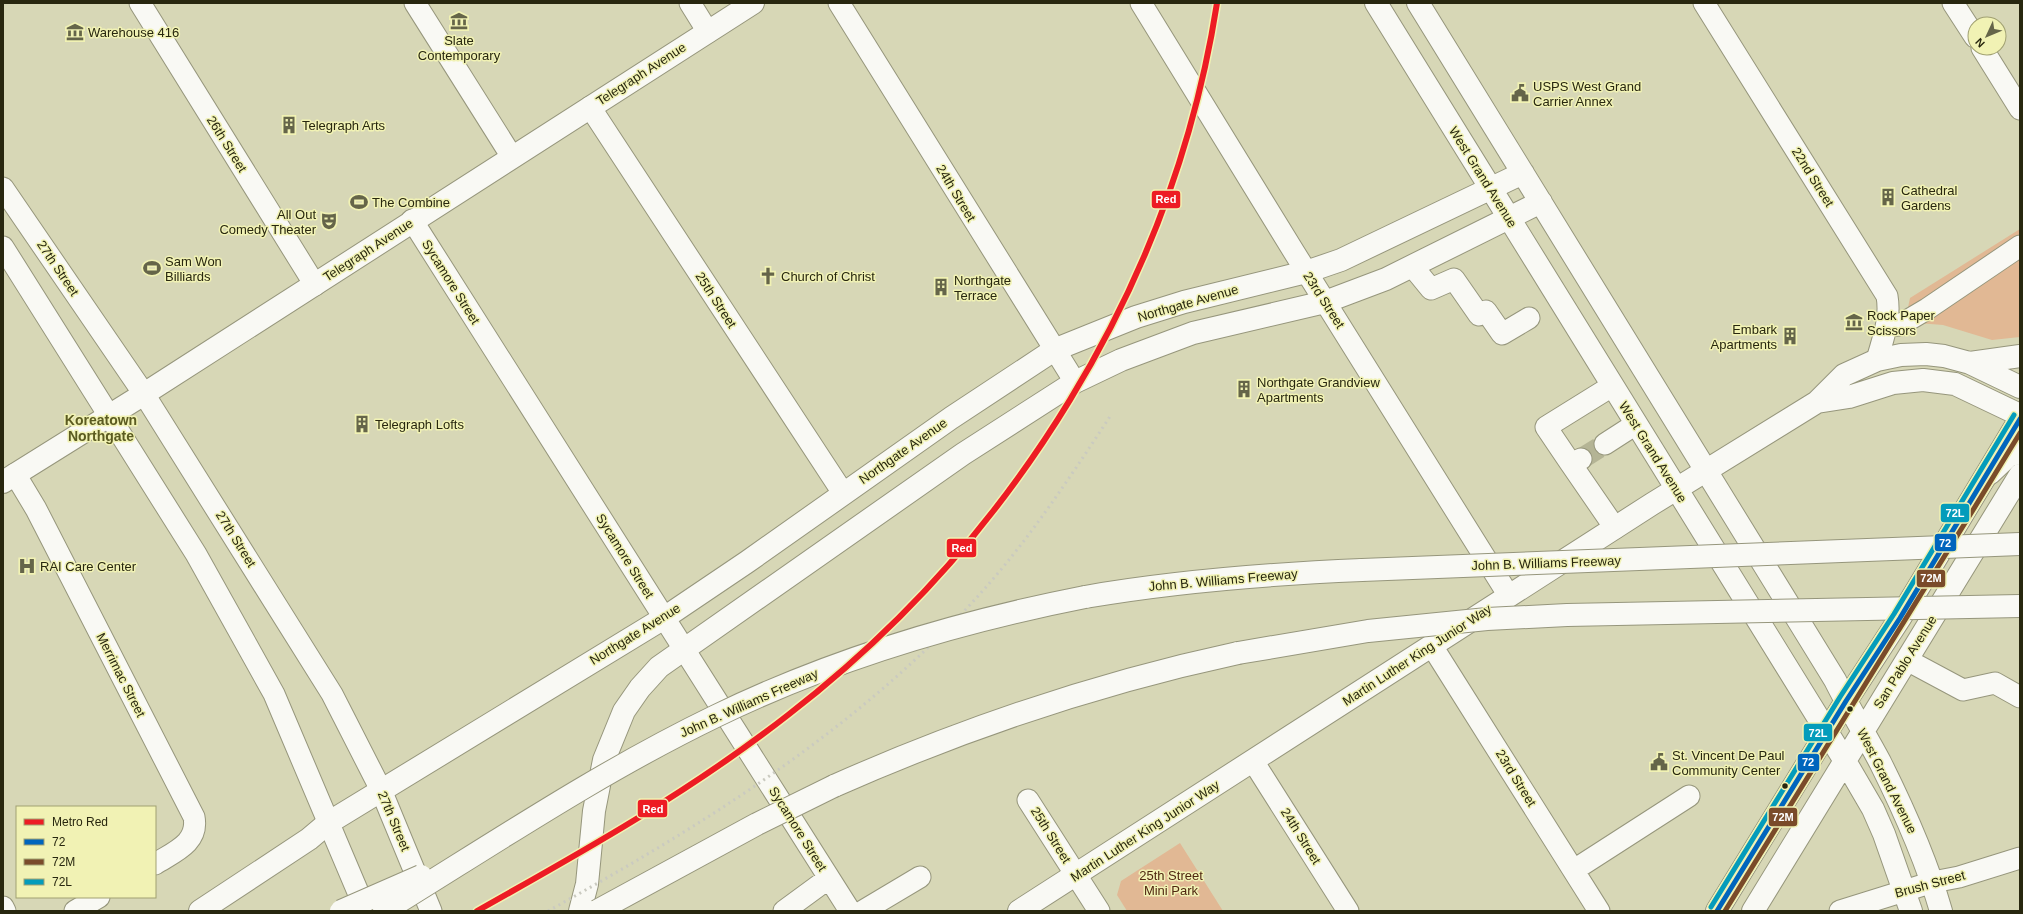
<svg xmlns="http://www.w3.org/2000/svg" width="2023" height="914" viewBox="0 0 2023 914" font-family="Arial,sans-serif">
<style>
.green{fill:#e1b894}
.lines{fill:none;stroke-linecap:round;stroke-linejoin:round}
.minor-tunnel{stroke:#b4b495;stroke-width:21;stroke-dasharray:21 10;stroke-linecap:butt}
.minor-casing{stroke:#96967c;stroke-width:23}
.major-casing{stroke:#96967c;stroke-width:24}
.highway-casing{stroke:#96967c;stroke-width:24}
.minor{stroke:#f9f9f4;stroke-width:21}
.major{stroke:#f9f9f4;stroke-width:22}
.highway{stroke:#f9f9f4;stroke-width:22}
.rail{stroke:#cacac0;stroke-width:3;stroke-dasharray:2 4;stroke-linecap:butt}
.highway-bridge-casing{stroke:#96967c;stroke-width:24;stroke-linecap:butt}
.highway-bridge{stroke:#f9f9f4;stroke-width:22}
.bus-1-casing{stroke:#f1f2b4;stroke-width:8}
.bus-2-casing{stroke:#f1f2b4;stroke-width:8}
.bus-3-casing{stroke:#f1f2b4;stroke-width:8}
.bus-1{stroke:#0065bd;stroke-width:5}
.bus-2{stroke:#7a4b2a;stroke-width:5}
.bus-3{stroke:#049cbb;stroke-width:5}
.metro-1-casing{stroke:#f1f2b4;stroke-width:9}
.metro-1{stroke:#ed1c24;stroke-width:6}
.bus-dot{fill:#28270f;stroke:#f1f2b4;stroke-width:1.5}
.labels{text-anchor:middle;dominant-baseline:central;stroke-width:3;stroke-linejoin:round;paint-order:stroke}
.poi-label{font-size:13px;fill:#28270f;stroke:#f1f2b4;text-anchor:start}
.street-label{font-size:13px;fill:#28270f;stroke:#f1f2b4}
.park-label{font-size:13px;fill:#502710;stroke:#f1f2b4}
.neighbourhood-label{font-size:14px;font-weight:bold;fill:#5b5b21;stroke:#f1f2b4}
.line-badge{stroke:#f1f2b4;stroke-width:1.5}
.badge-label{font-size:11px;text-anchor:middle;font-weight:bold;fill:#fff}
</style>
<rect width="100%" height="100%" fill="#d7d7b6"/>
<!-- green -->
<path class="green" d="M2020,229V337L1992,340L1943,325L1905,322L1910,298Z
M1180,843L1223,911H1127L1117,895L1121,881Z"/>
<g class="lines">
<!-- minor-tunnel -->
<path class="minor-tunnel" d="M1581,459L1605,444"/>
<!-- minor casing -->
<g class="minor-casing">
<path id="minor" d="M140,3L315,285
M415,3L512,157
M690,3L708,32
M839,3L1075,382
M1141,3L1294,252L1509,596
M1704,3L1887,296C1891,319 1883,338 1877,360
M1953,3L1975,37
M1982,48L2020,109
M590,107L843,493
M3,188L144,394L332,694L381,790L431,911
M412,220L850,911
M3,247L196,554L274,694L366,911
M1413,267L1431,289L1454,279L1479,315L1486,311L1502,334L1529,318
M1887,326L1900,325L1927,309L2020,246
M1605,444L1636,424
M1581,459L1571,464L1546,427L1612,386
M1571,464L1615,528
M15,474L36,509L194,817C199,843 174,852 155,864
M1990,474L2009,456L2020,453
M1432,646L1599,911
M1907,660L1963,690L1995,683L2020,697
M1253,761L1348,911
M1028,800L1099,911
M1574,870L1689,796
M3,907L5,911
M75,911L99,897
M784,911L829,878
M863,911L920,877
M1840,911L1933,882L1959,877L2020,858"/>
</g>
<!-- major casing -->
<g class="major-casing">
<path id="major" d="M1376,3L1845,761L1873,809L1884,834L1911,911
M1418,3L1835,680C1849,708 1865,734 1880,762C1904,810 1926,859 1941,911
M1970,363L2020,356
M1817,402L1849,397L1893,383L1923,380L1955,384L2020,415
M3,482L144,394L753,3
M328,823L664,618L747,562L951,418L1054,350L1136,317L1184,302L1306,272L1341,260L1523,173
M580,911L587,884L594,811L604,760L624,711L640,688L659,667L963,454L1075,382L1121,360L1193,333L1325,302L1386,279L1541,202
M1019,911L1652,504L1817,402L1844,375L1877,360L1901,355L1926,354L1944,356L1970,363L2020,387
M1717,911L1846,701L1900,618L2020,419
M1753,911L2020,475"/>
</g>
<!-- highway casing -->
<g class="highway-casing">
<path id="highway" d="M1085,597C1177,581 1269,574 1362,570
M834,786C965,728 1098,683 1238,653
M200,911L309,839L328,823"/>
</g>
<!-- minor -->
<use href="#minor" class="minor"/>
<!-- major -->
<use href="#major" class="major"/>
<!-- highway -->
<use href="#highway" class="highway"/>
<!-- rail -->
<path class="rail" d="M548,911C709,822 871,721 993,579C1037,528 1074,471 1111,415"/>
<!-- highway-bridge casing -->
<g class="highway-bridge-casing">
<path id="highway-bridge" d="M1362,570L2020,544
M1238,653L1368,631L1487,619L1567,615L2020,606
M341,911L421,876
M384,911C493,844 600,772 716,716C833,659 958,622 1085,597
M597,911L757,824L834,786"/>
</g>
<!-- highway-bridge -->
<use href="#highway-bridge" class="highway-bridge"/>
<!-- bus-1 casing -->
<g class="bus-1-casing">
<path id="bus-1" d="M1717,911L1846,701L1900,618L2020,419"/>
</g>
<!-- bus-2 casing -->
<g class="bus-2-casing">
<path id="bus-2" d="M1725,911C1823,751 1923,593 2020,433"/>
</g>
<!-- bus-3 casing -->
<g class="bus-3-casing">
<path id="bus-3" d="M1711,907L1840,697L1894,614L2014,415"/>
</g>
<!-- bus-1 -->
<use href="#bus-1" class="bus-1"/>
<!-- bus-2 -->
<use href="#bus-2" class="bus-2"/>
<!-- bus-3 -->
<use href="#bus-3" class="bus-3"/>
<!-- metro-1 casing -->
<g class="metro-1-casing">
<path id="metro-1" d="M477,911C584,851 691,791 788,715C1012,542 1173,285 1217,3"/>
</g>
<!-- metro-1 -->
<use href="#metro-1" class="metro-1"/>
</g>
<!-- icons -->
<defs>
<g id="museum-bare" transform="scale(1.38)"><path d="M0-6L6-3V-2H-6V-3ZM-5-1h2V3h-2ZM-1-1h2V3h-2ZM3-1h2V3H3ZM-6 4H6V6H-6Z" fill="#656549" stroke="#f1f2b4" stroke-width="2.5" paint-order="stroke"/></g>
<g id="civic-bare" transform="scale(1.38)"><path d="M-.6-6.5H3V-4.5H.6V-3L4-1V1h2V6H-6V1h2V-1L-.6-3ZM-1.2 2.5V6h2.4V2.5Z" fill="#656549" stroke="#f1f2b4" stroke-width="2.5" paint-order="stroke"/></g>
<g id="building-bare" transform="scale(1.38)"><path d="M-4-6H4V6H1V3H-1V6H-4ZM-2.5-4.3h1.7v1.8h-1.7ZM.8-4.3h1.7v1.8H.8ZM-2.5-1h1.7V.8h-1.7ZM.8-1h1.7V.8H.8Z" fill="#656549" stroke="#f1f2b4" stroke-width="2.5" paint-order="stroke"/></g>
<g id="stadium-bare" transform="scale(1.38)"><path d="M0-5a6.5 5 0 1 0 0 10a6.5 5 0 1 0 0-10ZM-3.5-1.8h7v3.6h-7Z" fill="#656549" stroke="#f1f2b4" stroke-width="2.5" paint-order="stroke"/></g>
<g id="theatre-bare" transform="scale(1.38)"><path d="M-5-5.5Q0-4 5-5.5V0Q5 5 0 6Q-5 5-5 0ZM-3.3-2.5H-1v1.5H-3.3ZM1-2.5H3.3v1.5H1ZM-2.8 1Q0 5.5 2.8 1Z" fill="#656549" stroke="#f1f2b4" stroke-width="2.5" paint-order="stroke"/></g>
<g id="church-bare" transform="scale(1.38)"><path d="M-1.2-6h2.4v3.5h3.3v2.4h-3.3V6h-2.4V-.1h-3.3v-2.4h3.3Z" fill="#656549" stroke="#f1f2b4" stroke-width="2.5" paint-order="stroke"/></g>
<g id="hospital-bare" transform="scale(1.38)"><path d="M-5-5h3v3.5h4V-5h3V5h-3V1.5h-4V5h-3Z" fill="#656549" stroke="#f1f2b4" stroke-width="2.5" paint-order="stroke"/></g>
</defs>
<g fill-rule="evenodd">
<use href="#museum-bare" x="459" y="21"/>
<use href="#museum-bare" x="75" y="32"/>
<use href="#civic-bare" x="1520" y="93"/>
<use href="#building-bare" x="289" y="125"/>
<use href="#building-bare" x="1888" y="197"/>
<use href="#stadium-bare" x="359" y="202"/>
<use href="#theatre-bare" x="329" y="221"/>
<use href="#stadium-bare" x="152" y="268"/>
<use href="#church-bare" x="768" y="276"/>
<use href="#building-bare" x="941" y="287"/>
<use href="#museum-bare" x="1854" y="322"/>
<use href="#building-bare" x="1790" y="336"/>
<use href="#building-bare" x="1244" y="389"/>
<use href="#building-bare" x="362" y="424"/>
<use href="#hospital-bare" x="27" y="566"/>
<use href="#civic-bare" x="1659" y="762"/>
</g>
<!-- markers -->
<g class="bus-dot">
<circle cx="1850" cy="709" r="3.5"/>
<circle cx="1785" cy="786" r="3.5"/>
</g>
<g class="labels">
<!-- poi labels -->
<g class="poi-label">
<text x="88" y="32">Warehouse 416</text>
<text x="459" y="40" text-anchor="middle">Slate<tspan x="459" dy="15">Contemporary</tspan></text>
<text x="1533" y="86">USPS West Grand<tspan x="1533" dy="15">Carrier Annex</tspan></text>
<text x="302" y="125">Telegraph Arts</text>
<text x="1901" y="190">Cathedral<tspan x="1901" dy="15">Gardens</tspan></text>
<text x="372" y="202">The Combine</text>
<text x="316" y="214" text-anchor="end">All Out<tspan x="316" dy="15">Comedy Theater</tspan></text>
<text x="165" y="261">Sam Won<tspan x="165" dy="15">Billiards</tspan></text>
<text x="781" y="276">Church of Christ</text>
<text x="954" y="280">Northgate<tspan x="954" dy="15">Terrace</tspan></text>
<text x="1867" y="315">Rock Paper<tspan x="1867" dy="15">Scissors</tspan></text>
<text x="1777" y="329" text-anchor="end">Embark<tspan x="1777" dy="15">Apartments</tspan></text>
<text x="1257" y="382">Northgate Grandview<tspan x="1257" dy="15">Apartments</tspan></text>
<text x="375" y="424">Telegraph Lofts</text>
<text x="40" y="566">RAI Care Center</text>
<text x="1672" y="755">St. Vincent De Paul<tspan x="1672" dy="15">Community Center</tspan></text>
</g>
<!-- street labels -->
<g class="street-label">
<text transform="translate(641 74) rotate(-33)">Telegraph Avenue</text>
<text transform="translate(227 144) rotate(58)">26th Street</text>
<text transform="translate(1483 177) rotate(58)">West Grand Avenue</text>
<text transform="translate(1813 177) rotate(58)">22nd Street</text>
<text transform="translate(956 193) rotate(59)">24th Street</text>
<text transform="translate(368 250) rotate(-33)">Telegraph Avenue</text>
<text transform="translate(58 268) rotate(56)">27th Street</text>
<text transform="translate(451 282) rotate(58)">Sycamore Street</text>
<text transform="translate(716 300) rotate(57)">25th Street</text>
<text transform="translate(1324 300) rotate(57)">23rd Street</text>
<text transform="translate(1188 303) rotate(-16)">Northgate Avenue</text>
<text transform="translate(903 451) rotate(-35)">Northgate Avenue</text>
<text transform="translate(1653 452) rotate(58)">West Grand Avenue</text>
<text transform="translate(236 539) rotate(58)">27th Street</text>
<text transform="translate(625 556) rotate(58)">Sycamore Street</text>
<text transform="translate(1546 563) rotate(-2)">John B. Williams Freeway</text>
<text transform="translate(1223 580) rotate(-5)">John B. Williams Freeway</text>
<text transform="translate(635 634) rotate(-32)">Northgate Avenue</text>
<text transform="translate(1417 655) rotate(-33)">Martin Luther King Junior Way</text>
<text transform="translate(1905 662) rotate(-58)">San Pablo Avenue</text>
<text transform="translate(121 675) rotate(63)">Merrimac Street</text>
<text transform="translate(749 703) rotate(-24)">John B. Williams Freeway</text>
<text transform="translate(1516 778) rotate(58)">23rd Street</text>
<text transform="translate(1887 781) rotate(63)">West Grand Avenue</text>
<text transform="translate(394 821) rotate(67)">27th Street</text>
<text transform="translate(798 829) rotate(58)">Sycamore Street</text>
<text transform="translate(1145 831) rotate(-33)">Martin Luther King Junior Way</text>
<text transform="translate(1051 835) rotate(58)">25th Street</text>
<text transform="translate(1301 836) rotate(58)">24th Street</text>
<text transform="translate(1930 884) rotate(-15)">Brush Street</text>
</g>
<!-- park labels -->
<g class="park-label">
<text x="1171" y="875">25th Street<tspan x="1171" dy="15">Mini Park</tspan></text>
</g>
<!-- neighbourhood labels -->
<g class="neighbourhood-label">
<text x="101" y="420">Koreatown<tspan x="101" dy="16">Northgate</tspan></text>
</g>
</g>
<g class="line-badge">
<rect x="1151" y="190" width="30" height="19" rx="4" fill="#ed1c24"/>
<rect x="1940" y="503" width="30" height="20" rx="4" fill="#049cbb"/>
<rect x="1934" y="533" width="23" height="19" rx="4" fill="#0065bd"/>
<rect x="946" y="538" width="31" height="20" rx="4" fill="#ed1c24"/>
<rect x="1916" y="569" width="30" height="19" rx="4" fill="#7a4b2a"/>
<rect x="1803" y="723" width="30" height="19" rx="4" fill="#049cbb"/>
<rect x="1797" y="753" width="23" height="19" rx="4" fill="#0065bd"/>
<rect x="637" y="799" width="31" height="19" rx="4" fill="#ed1c24"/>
<rect x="1768" y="807" width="30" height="20" rx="4" fill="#7a4b2a"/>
</g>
<g class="badge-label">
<text x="1166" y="203">Red</text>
<text x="1955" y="517">72L</text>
<text x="1945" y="547">72</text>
<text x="962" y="552">Red</text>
<text x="1931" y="582">72M</text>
<text x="1818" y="737">72L</text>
<text x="1808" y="766">72</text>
<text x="653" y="813">Red</text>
<text x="1783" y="821">72M</text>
</g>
<!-- border -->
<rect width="2023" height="914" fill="none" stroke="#28270f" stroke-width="8"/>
<!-- legend -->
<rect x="16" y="806" width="140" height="92" fill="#f1f2b4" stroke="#a1a172"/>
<rect x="24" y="819" width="20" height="6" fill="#ed1c24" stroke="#a1a172"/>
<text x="52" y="826" font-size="12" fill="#28270f">Metro Red</text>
<rect x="24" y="839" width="20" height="6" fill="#0065bd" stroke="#a1a172"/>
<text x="52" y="846" font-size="12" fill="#28270f">72</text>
<rect x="24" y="859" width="20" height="6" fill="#7a4b2a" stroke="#a1a172"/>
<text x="52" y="866" font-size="12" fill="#28270f">72M</text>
<rect x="24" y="879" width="20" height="6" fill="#049cbb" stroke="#a1a172"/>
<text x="52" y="886" font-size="12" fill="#28270f">72L</text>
<!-- north arrow -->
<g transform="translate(1987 36) rotate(226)"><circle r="19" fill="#f1f2b4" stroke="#a1a172"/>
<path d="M0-3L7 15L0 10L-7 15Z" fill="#656549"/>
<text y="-6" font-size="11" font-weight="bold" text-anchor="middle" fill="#28270f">N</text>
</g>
</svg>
